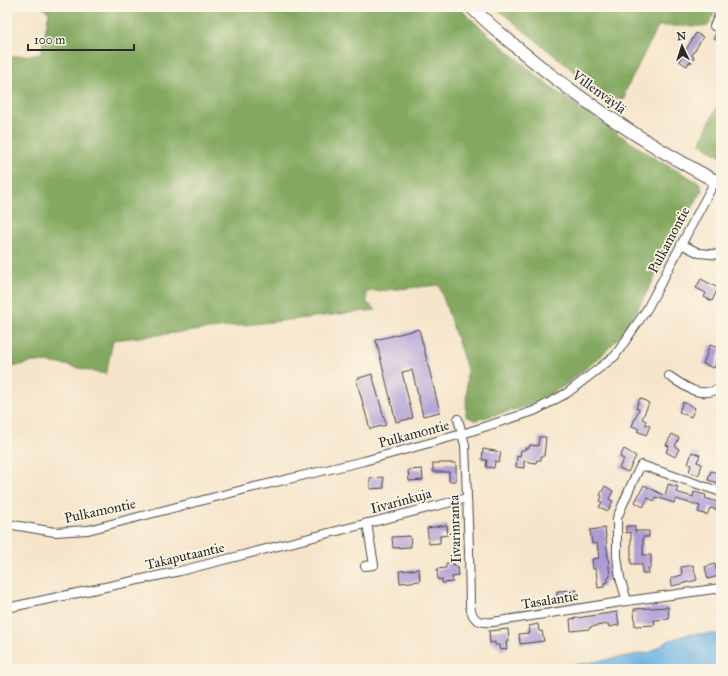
<svg xmlns="http://www.w3.org/2000/svg" width="728" height="676" viewBox="0 0 728 676" font-family="'IM FELL Great Primer',serif">
<style>
.forest{fill:#82a95f;stroke:#566a45}
.water{fill:#6cb3e3;stroke:#4c6f87}
.building{fill:#ac9ad6}
.lines{fill:none;stroke-linecap:round;stroke-linejoin:round}
.street-casing{stroke:#494743;stroke-width:10}
.secondary-casing{stroke:#494743;stroke-width:14}
.street{stroke:#fff;stroke-width:8}
.secondary{stroke:#fff;stroke-width:12}
.labels{text-anchor:middle;dominant-baseline:central;stroke-width:3.5;stroke-linejoin:round;paint-order:stroke}
.street-label{font-size:14px;fill:#2b2b2b;stroke:#fcf5e5}
</style>
<rect width="100%" height="100%" fill="#fcf5e5"/>
<filter id="ink" filterUnits="userSpaceOnUse"><feTurbulence type="fractalNoise" baseFrequency=".025" numOctaves="2"/><feDisplacementMap in="SourceGraphic" scale="8" xChannelSelector="R" yChannelSelector="G"/><feConvolveMatrix kernelMatrix="1 2 1 2 8 2 1 2 1" color-interpolation-filters="sRGB"/></filter>
<filter id="wash" filterUnits="userSpaceOnUse"><feTurbulence type="fractalNoise" baseFrequency=".012" numOctaves="4" result="noise"/><feDisplacementMap in="SourceGraphic" scale="16" xChannelSelector="R" yChannelSelector="G"/><feGaussianBlur stdDeviation="0.9" result="paint"/><feColorMatrix in="noise" values="0 0 0 0 0 0 0 0 0 0 0 0 0 0 0 0 0 1.4 0 .05"/><feComposite in="paint" operator="in"/></filter>
<g filter="url(#wash)">
<rect width="100%" height="100%" fill="#f6e5cb"/>
<!-- forest -->
<path class="forest" d="M42,7H458L482,29L550,87L615,132L659,161L700,183L702,190L642,301L621,335L600,357L561,388L528,406L475,420L466,416L467,369L439,285L366,292L367,303L376,310L113,340L106,374C84,370 62,362 38,362C27,361 18,368 7,367V352L9,342H7V57L41,54L49,12Z
M495,7H658L655,12L715,11L708,26H658L625,92V99L611,97L571,69Z
M721,97V157L700,143Z"/>
<!-- water -->
<path class="water" d="M721,633V669H551L651,652L670,640L689,634H719Z"/>
<g id="blocks">
<!-- building -->
<path class="building" d="M721,25V42L714,38Z
M696,33L703,37L692,55L694,57L691,63L689,62L687,66L679,61Z
M701,279L718,288L712,301L704,297L706,293L696,288Z
M419,329L440,412L423,416L412,370L402,372L413,418L396,422L376,340Z
M710,345L721,349L714,368L703,364Z
M372,374L386,425L370,429L356,379Z
M640,398L649,403L642,419L646,421L645,424L650,426L646,435L637,431L639,429L632,426L639,409L636,408Z
M683,402L695,408L691,417L679,412Z
M672,434L679,438L675,446L679,449L675,457L666,452L669,446L666,445Z
M539,437H546L544,456H541V460H537L536,463L524,461V468L516,467L517,456L520,457L521,450H525V448H529L530,445L538,446Z
M483,449L501,452L499,462L495,461L494,468L486,467L487,460H482Z
M624,449L636,456L628,472L619,468L624,459L620,457Z
M692,452L700,455L697,462L702,464L699,475L689,472L691,465L688,464Z
M433,463H456V481H449V472H433Z
M422,469L423,480L409,481L408,470Z
M711,471L721,474V484L708,480Z
M383,477L384,488L370,489V478Z
M668,484L678,487L676,492L693,497L694,492L706,495L705,498L721,503V511L710,508L707,515L698,512L700,506L676,499L674,503L656,497L654,501L648,498L643,507L635,502L644,485L665,496Z
M605,486L613,491L609,499L613,501L608,511L599,507L602,502L600,501L602,496L600,495Z
M447,525L448,535L440,536V543L429,544L427,528Z
M626,526H635V531H649V537H643V555H651V568H648L649,573H642V564H631V532L626,533Z
M605,528L610,577L608,578V582L604,583V587L598,588L596,569H593L592,559L599,558L597,543L592,544L590,530Z
M410,536L411,547L393,548L392,537Z
M446,563H453L454,566H457L458,576L452,577L453,582L442,583V579L438,580L437,569L446,568Z
M715,564L718,576L708,579L705,567Z
M693,565L697,580L672,586L671,578L682,575L681,567Z
M419,569L420,581L400,583L399,571Z
M577,590L578,600L558,602L557,591Z
M668,607L669,619L654,620L655,625L635,626L634,609Z
M617,612L619,625L609,627L608,624L590,627V629L571,631L570,619Z
M538,624L539,631H542L544,641L520,644L519,634L530,633L529,626Z
M508,629L509,642H506L507,649L500,650L499,645H495V642L490,643L489,631Z"/>
</g>
</g>
<g filter="url(#ink)">
<use href="#blocks" fill-opacity="0" stroke="#494743" stroke-width="1"/>
<g class="lines">
<!-- street casing -->
<g class="street-casing">
<path id="street" d="M714,26L721,11
M681,244L699,253L721,255
M669,376C686,387 698,398 719,389L721,385
M458,419L465,445L469,549L470,605C472,621 479,623 493,622L627,601L721,588
M7,524L55,532L88,530L246,489L364,461L462,434L534,411L567,393L615,356L647,309L715,181
M365,566L374,565L367,523
M627,601L620,578L617,556V518L633,481L641,465L721,492
M7,608L180,571L467,498"/>
</g>
<!-- secondary casing -->
<g class="secondary-casing">
<path id="secondary" d="M471,7C546,77 630,136 721,184"/>
</g>
<!-- street -->
<use href="#street" class="street"/>
<!-- secondary -->
<use href="#secondary" class="secondary"/>
</g>
</g>
<g class="labels">
<!-- street labels -->
<g class="street-label">
<text transform="translate(599 92) rotate(36)">Villenväylä</text>
<text transform="translate(669 240) rotate(-62)">Pulkamontie</text>
<text transform="translate(414 434) rotate(-15)">Pulkamontie</text>
<text transform="translate(401 501) rotate(-15)">Iivarinkuja</text>
<text transform="translate(100 511) rotate(-12)">Pulkamontie</text>
<text transform="translate(455 529) rotate(-92)">Iivarinranta</text>
<text transform="translate(185 556) rotate(-13)">Takaputaantie</text>
<text transform="translate(550 600) rotate(-9)">Tasalantie</text>
</g>
</g>
<!-- margin -->
<rect width="728" height="676" fill="none" stroke="#fcf5e5" stroke-width="24"/>
<!-- north arrow -->
<g transform="translate(682 46) rotate(356)" stroke="#fcf5e5" stroke-width="3" paint-order="stroke">
<path d="M0-3L7 15L0 10L-7 15Z" fill="#2b2b2b"/>
<text y="-6" font-size="11" font-weight="bold" text-anchor="middle" fill="#2b2b2b">N</text>
</g>
<!-- scale -->
<path d="M28 44v6h106v-6" fill="none" stroke="#2b2b2b" stroke-width="2"/>
<text x="34" y="44" font-size="12" fill="#2b2b2b" stroke="#fcf5e5" stroke-width="3" paint-order="stroke">100 m</text>
</svg>
